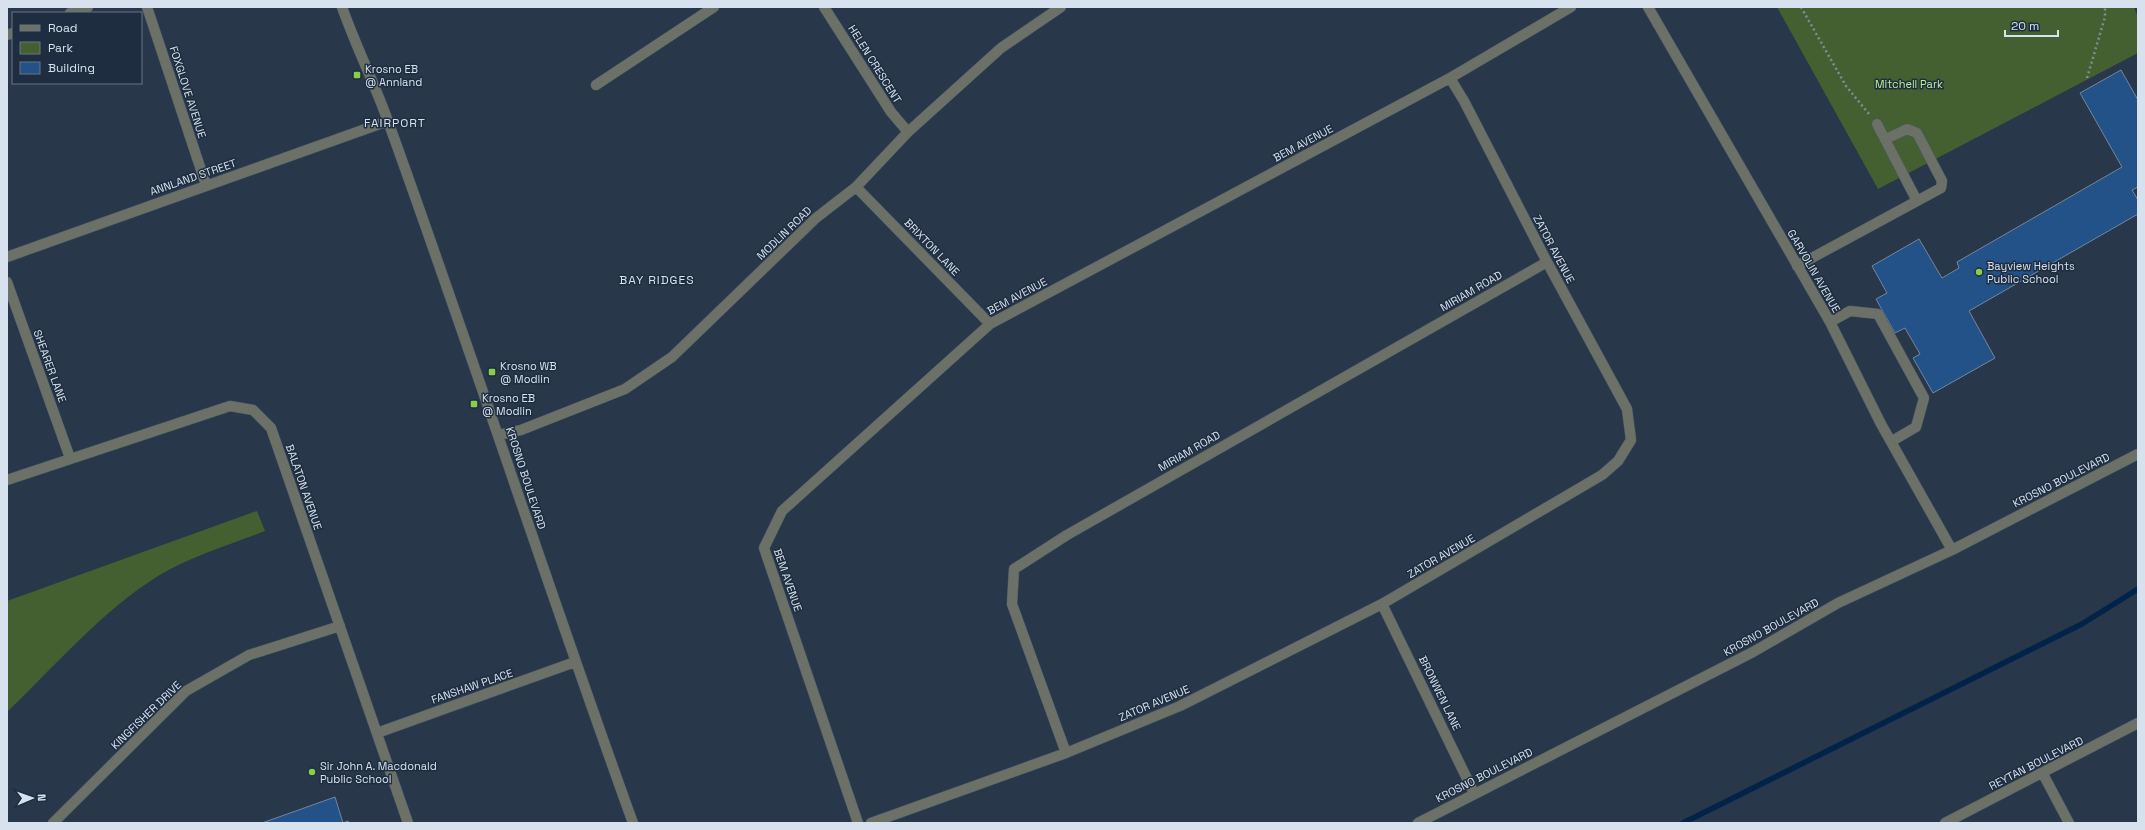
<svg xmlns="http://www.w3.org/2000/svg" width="2145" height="830" viewBox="0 0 2145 830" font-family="'Space Grotesk',sans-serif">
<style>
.green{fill:#456030}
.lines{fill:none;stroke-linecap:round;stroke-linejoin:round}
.stream{stroke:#00234a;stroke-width:5.5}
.building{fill:#235288;stroke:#75869c}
.minor-casing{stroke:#485668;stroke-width:11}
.path{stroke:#818d9c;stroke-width:2.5;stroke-dasharray:2 3;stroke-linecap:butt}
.minor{stroke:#6b7167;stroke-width:10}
.poi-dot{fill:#88cf49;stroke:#1e2d3f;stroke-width:1.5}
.labels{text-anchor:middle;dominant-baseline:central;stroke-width:3;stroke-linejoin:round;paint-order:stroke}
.street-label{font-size:11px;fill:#d8e2ee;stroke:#1e2d3f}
.poi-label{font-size:11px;fill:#d8e2ee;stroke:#1e2d3f;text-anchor:start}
.park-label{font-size:11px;fill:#bcf295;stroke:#1e2d3f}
.neighbourhood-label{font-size:12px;letter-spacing:1px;fill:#d8e2ee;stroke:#1e2d3f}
</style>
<rect width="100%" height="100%" fill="#28374a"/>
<!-- green -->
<path class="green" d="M1777,7H2134L2138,18V53L1878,189Z
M257,511L265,531C229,545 191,556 158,576C103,610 54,667 7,712V601Z"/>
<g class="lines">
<!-- stream -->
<path class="stream" d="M1683,823L2082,624L2138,589"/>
</g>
<!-- building -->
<path class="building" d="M2121,70L2138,100V187L2132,190L2138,200V214L1969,311L1995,358L1933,393L1913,358L1920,354L1905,328L1895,333L1876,299L1887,293L1872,266L1919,239L1942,278L1959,268L1957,262L2122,167L2080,93Z
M335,797L343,823L348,821L349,823H262Z"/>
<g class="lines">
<!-- minor casing -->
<g class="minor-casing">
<path id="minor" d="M147,7L206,185
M342,7C356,47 375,84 389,124C473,356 549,591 633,823
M824,7L891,112L908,132
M1648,7L1830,322L1881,424L1952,550
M70,13L88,7
M7,35L13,33
M596,85L714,7
M1886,139L1907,129L1917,133L1942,181L1941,188L1917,201
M856,187L990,324
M7,257L388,121
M1797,266L1917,201L1877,124
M7,282L70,458
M1830,322L1850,311L1878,314L1924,398L1916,427L1892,441
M499,435L521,430L625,389L672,357L816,218L856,187L908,132L1001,48L1061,7
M7,480L230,406L253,410L271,428L408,823
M1382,604L1474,793
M377,733L575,662
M1066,753L1012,604L1014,569L1067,535L1547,262
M2043,774L2069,823
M53,823L186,691L249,655L340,626
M858,823L764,548L782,511L990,324L1450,78L1571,7
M871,823L1066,753L1180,706L1382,604L1602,475L1618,461L1631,440L1627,409L1547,262L1464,101L1450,78
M1418,823L1753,652L1838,603L1952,550L2138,454
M1945,823L2138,723"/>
</g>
<!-- path -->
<path class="path" d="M1801,7L1846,86L1869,114
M2087,78L2105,17V7"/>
<!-- minor -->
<use href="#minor" class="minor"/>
</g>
<!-- markers -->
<g class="poi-dot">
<rect x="353" y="71" width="8" height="8" rx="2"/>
<circle cx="1979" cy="272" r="4"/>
<rect x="488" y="368" width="8" height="8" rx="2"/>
<rect x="470" y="400" width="8" height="8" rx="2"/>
<circle cx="312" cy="772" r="4"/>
</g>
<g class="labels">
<!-- street labels -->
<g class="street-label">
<text transform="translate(875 64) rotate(58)">HELEN CRESCENT</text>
<text transform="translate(188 92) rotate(72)">FOXGLOVE AVENUE</text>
<text transform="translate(1303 143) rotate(-28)">BEM AVENUE</text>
<text transform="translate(193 177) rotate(-19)">ANNLAND STREET</text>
<text transform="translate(784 233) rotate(-44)">MODLIN ROAD</text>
<text transform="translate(932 247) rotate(46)">BRIXTON LANE</text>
<text transform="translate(1554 249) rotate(62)">ZATOR AVENUE</text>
<text transform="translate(1814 271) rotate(60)">GARVOLIN AVENUE</text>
<text transform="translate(1471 291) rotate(-30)">MIRIAM ROAD</text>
<text transform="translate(1017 296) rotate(-28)">BEM AVENUE</text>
<text transform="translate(50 366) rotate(70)">SHEARER LANE</text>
<text transform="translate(1189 451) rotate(-30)">MIRIAM ROAD</text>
<text transform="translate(526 478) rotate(72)">KROSNO BOULEVARD</text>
<text transform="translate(2061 480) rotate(-27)">KROSNO BOULEVARD</text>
<text transform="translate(304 487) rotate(71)">BALATON AVENUE</text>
<text transform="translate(1441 556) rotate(-30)">ZATOR AVENUE</text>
<text transform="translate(788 580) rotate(71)">BEM AVENUE</text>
<text transform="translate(1771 627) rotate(-29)">KROSNO BOULEVARD</text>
<text transform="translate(472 686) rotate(-19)">FANSHAW PLACE</text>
<text transform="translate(1440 693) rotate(64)">BRONWEN LANE</text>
<text transform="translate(1154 703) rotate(-23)">ZATOR AVENUE</text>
<text transform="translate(146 715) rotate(-44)">KINGFISHER DRIVE</text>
<text transform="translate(2036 763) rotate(-27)">REYTAN BOULEVARD</text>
<text transform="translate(1484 775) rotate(-27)">KROSNO BOULEVARD</text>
</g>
<!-- poi labels -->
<g class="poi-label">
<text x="365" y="69">Krosno EB<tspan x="365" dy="13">@ Annland</tspan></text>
<text x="1987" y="266">Bayview Heights<tspan x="1987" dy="13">Public School</tspan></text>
<text x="500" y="366">Krosno WB<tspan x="500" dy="13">@ Modlin</tspan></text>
<text x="482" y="398">Krosno EB<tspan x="482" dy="13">@ Modlin</tspan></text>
<text x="320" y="766">Sir John A. Macdonald<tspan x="320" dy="13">Public School</tspan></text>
</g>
<!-- park labels -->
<g class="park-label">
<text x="1909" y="84">Mitchell Park</text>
</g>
<!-- neighbourhood labels -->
<g class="neighbourhood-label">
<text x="395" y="123">FAIRPORT</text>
<text x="657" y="280">BAY RIDGES</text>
</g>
</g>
<!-- border -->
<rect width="2145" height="830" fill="none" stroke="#d8e2ee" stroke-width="16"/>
<!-- legend -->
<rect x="12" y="12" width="130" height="72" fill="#1e2d3f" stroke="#687585"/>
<rect x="20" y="25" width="20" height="6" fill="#6b7167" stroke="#687585"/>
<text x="48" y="32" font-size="12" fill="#d8e2ee">Road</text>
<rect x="20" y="42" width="20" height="12" fill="#456030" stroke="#687585"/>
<text x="48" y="52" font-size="12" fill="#d8e2ee">Park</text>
<rect x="20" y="62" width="20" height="12" fill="#235288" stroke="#687585"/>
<text x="48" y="72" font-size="12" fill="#d8e2ee">Building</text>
<!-- north arrow -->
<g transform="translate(32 798) rotate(88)" stroke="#1e2d3f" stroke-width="3" paint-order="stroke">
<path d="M0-3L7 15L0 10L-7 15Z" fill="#d8e2ee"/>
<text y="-6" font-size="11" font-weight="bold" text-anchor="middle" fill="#d8e2ee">N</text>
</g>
<!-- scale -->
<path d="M2005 30v6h53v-6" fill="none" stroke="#d8e2ee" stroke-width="2"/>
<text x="2011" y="30" font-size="12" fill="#d8e2ee" stroke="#1e2d3f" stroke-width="3" paint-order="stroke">20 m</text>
</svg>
